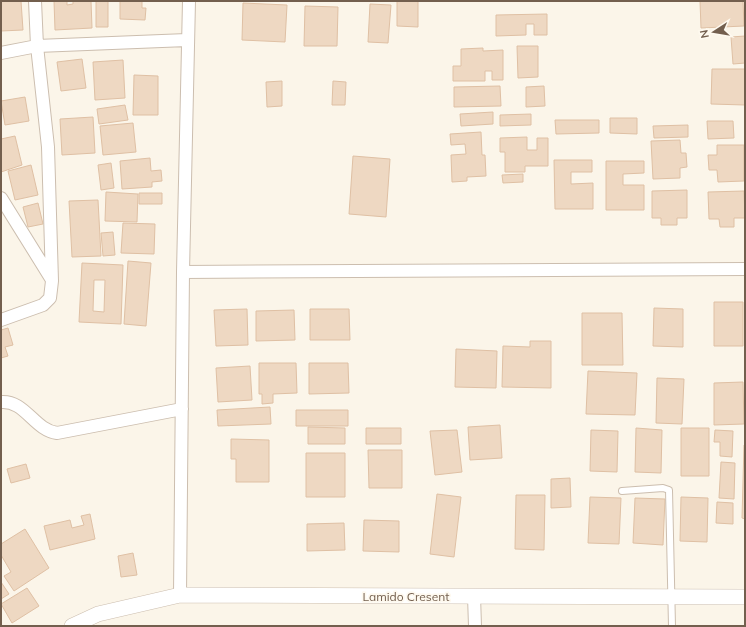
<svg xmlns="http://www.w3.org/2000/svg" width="746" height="627" viewBox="0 0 746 627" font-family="Mulish,sans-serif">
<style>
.building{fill:#eed8c2;stroke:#dfc0a4;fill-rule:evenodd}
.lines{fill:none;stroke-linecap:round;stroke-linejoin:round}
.service-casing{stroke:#ccbeaf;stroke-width:8}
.minor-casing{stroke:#ccbeaf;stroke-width:14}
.tertiary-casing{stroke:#ccbeaf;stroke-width:16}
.service{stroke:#fff;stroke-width:6}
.minor{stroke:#fff;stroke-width:12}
.tertiary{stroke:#fff;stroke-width:15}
.labels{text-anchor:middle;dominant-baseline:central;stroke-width:3.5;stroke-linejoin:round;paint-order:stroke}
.street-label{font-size:12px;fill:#735f4e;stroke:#fef9ef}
</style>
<rect width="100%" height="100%" fill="#fbf5e9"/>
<!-- building -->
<path class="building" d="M1,1H21L23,30L1,31Z
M54,1H67V5L73,4V1H91L92,28L55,30Z
M96,1H108V27H96Z
M120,1H142V8H146L145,20L120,19Z
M397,1H418V27L397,26Z
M700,1H743L744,26L701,28Z
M243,3L287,5L285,42L242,40Z
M370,4L391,5L388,43L368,42Z
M305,6L338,7L337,46H304Z
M547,14V35H534V24H526V35L496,36V15Z
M745,36V63L733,64L731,37Z
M517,46H538V77L518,78Z
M483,48V51L503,50V80H492V71H485V81H453V66H461V49Z
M82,59L86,88L61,91L57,62Z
M123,60L125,98L95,100L93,62Z
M712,69H745V105L711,104Z
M134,75L158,76V115H133Z
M282,81V106L267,107L266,82Z
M333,81L346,82L345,105H332Z
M500,86L501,106L454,107V87Z
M544,86L545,106L526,107V87Z
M25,97L29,121L5,125L1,101Z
M125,105L128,120L99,124L97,109Z
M493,112V124L461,126L460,114Z
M531,114V125L500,126V115Z
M93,117L95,153L62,155L60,119Z
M610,118H637V134L610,133Z
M555,120H599V133L556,134Z
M707,121H733L734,138L708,139Z
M133,123L136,152L103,155L100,126Z
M688,125V137L654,138L653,126Z
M481,132L482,155H485L486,176L467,177V181L452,182L451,155L466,154L465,144L451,145L450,134Z
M15,136L22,165L1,172V139Z
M527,137V150H537V138H548V166H525V172H505V152H500V138Z
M680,140L681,153H686L687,167L680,168V178L653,179L651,141Z
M717,145H744V181L718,182L717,170H709L708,155H717Z
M353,156L390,159L386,217L349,214Z
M150,158L151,171L161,170L162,181L152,182V187L122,189L120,161Z
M554,160H592V172H571V184L593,183V209H555Z
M606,161H644V173L623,174V185H644V210H606Z
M111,163L114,188L101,190L98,165Z
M31,165L38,195L15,200L8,171Z
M523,174V182L503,183L502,175Z
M687,190V218H677V225H661V218H652V191Z
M744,191L745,218H734V227H720L719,219H709L708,192Z
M106,192L138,194L137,222L105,221Z
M139,193H162V204H139Z
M98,200L101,256L72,257L69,201Z
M38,203L43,224L28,227L23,207Z
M123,223L155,224L154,254L121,253Z
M113,232L115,255L103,256L101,233Z
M128,261L151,263L146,326L124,324Z
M82,263L123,265L121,324L79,322ZM94,280H105L104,312L93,311Z
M714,302H743V346H714Z
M654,308L683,309V347L653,346Z
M247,309L248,345L216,346L214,310Z
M310,309H349L350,340H310Z
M294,310L295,340L256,341V311Z
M582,313H622L623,365H582Z
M8,328L13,345L5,347L8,356L1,358V330Z
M530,341H551V388L502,387L503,346L530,347Z
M456,349L497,351L496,388L455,387Z
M259,363H296L297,393L273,394V403L262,404V394H259Z
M309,363H348L349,393L309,394Z
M250,366L252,400L218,402L216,368Z
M588,371L637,373L635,415L586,414Z
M657,378L684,379L682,424L656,423Z
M743,382L744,424L714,425V383Z
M270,407L271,424L218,426L217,410Z
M296,410H348V426H296Z
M500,425L502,458L470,460L468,427Z
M308,427L345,428V444H308Z
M366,428H401V444H366Z
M636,428L662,430L661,473L635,472Z
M681,428H709V476H681Z
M457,430L462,472L435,475L430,431Z
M591,430L618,431L617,472L590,471Z
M715,430L733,431L732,457L720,456V442H714Z
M231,439L269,440V482H236V459H231Z
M744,445H745V519L742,518Z
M368,450H402V488H369Z
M306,453H345V497H306Z
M721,462L735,463L734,499L719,498Z
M26,464L30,478L11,483L7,469Z
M570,478L571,507L551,508V479Z
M437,494L461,497L454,557L430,554Z
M516,495H545L544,550L515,549Z
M590,497L621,498L619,544L588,543Z
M681,497L708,498L707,542L680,541Z
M635,498L665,499L663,545L633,543Z
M717,502L733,503V524L716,523Z
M90,514L95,539L50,550L44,526L70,520L72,528L84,525L81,516Z
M364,520L399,521V552L363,551Z
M344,523L345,550L307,551V524Z
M25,529L49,568L14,591L4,576L11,572L1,555V544Z
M133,553L137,575L121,577L118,556Z
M1,582L9,594L1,599Z
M27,588L39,606L12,623L1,604Z"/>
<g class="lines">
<!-- service casing -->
<g class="service-casing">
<path id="service" d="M622,491L663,488L669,490L672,626"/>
</g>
<!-- minor casing -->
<g class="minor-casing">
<path id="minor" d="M1,53L37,46L187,40
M1,198L52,280
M183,272L745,269
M1,320L43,305L50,298L52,281L48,147L37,46L35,1
M1,402C25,400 34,430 57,433L182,409
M180,595L183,272L189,1
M474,596L475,626"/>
</g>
<!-- tertiary casing -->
<g class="tertiary-casing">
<path id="tertiary" d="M72,626L98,614L180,595L745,597"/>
</g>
<!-- service -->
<use href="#service" class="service"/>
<!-- minor -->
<use href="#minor" class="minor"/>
<!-- tertiary -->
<use href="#tertiary" class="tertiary"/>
</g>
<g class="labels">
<!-- street labels -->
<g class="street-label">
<text x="406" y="596">Lamido Cresent</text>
</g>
</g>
<!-- border -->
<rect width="746" height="627" fill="none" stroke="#735f4e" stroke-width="4"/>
<!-- north arrow -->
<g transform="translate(714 32) rotate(258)" stroke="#fef9ef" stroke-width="3" paint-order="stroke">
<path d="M0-3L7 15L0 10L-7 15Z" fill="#735f4e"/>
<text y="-6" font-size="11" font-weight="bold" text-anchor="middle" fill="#735f4e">N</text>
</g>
</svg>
